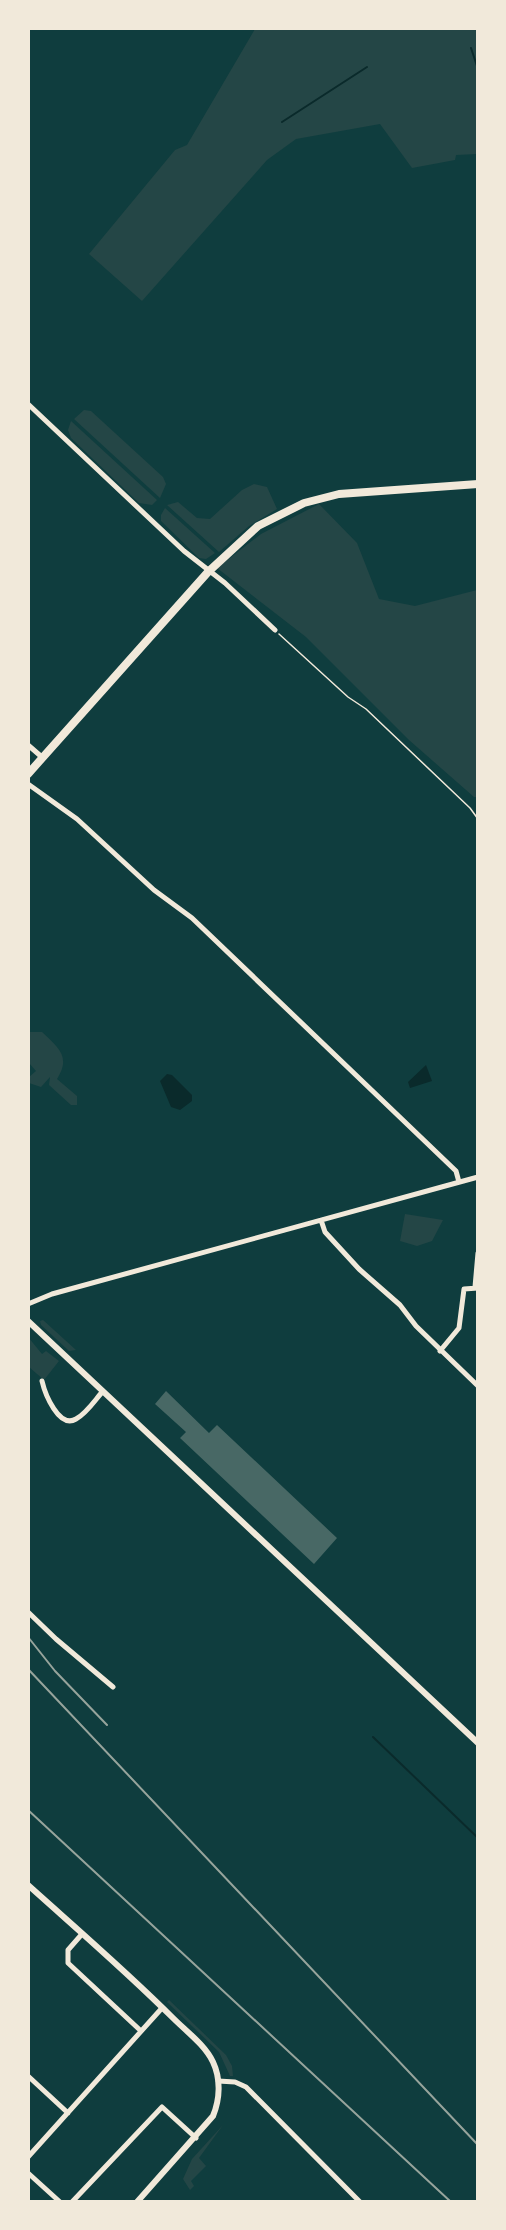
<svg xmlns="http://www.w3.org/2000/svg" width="506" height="2230" viewBox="0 0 506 2230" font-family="Jost,sans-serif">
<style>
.green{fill:#244646}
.water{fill:#0a2a2b}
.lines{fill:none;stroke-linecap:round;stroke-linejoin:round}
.stream{stroke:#0a2a2b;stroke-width:2}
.building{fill:#486865}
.path{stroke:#f1e9da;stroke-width:1.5}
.minor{stroke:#f1e9da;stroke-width:5}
.tertiary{stroke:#f1e9da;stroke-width:6}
.secondary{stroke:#f1e9da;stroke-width:8}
.rail{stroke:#97a49c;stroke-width:2}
</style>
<rect width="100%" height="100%" fill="#0f3d3e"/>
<!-- green -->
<path class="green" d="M255,29H477V154L456,155L455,160L412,168L380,124L296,139L267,160L142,301L89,254L175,150L187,145Z
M84,410L91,411L163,477L166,484L160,498L74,419Z
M71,421L157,500L152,505L139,503L71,438L68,430Z
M254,484L267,487L277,509L249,526L219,552L167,505L178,502L197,518L210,519L242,490Z
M319,504L357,543L379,599L415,606L477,590V797H474L409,740L306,637L217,568L261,534Z
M165,508L215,553L206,559L199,558L161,521V515Z
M28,1032H42C59,1048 71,1057 57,1079L77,1096V1105H71L49,1085L50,1077L41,1087L29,1083V1077L36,1071L29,1063Z
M405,1214L443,1220L432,1241L417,1246L400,1241Z
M43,1320L76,1350L69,1351L41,1325L40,1321Z
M28,1337L42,1354L46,1351L59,1361L44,1380L29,1367Z
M169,2000L226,2055L232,2066L233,2076H230L219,2052L167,2002Z
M223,2125L199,2158L206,2166L191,2181L194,2186L190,2190L183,2179L192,2159Z"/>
<!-- water -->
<path class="water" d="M426,1065L432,1081L410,1088L408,1082Z
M167,1074L172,1075L192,1095V1101L180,1110L171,1107L160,1081Z"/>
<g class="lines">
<!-- stream -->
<path class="stream" d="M471,48L478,69
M282,122L367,67
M373,1737L478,1838"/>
</g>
<!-- building -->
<path class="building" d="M166,1391L209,1433L217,1425L337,1538L314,1564L180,1438L186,1432L155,1404Z"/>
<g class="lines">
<!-- path -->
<path class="path" d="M279,634L348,697L366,709L470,808L478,819"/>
<!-- minor -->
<path class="minor" d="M28,404L184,551L225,583L275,630
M28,745L43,758
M28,784L77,819L154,890L192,918L456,1171L459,1182
M321,1220L325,1232L359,1269L400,1305L416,1326L478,1386
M475,1287L478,1253
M28,1304L52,1294L478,1177
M440,1351L459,1328L464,1289L478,1288
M42,1381C45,1394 59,1429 76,1419C87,1413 95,1400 103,1391
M28,1612L56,1639L113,1687
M82,1934L68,1950V1963L141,2031
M28,2076L68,2113
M218,2081L235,2082L246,2087L360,2202
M28,2157L162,2008
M28,2173L60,2202
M72,2202L162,2107L196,2138"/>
<!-- tertiary -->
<path class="tertiary" d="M28,1321L478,1743
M28,1885C77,1929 127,1972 173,2018C187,2032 205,2045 213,2062C221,2079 220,2099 213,2116L137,2202"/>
<!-- secondary -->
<path class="secondary" d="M28,774L208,572L258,526L304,503L339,494L478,484"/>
<!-- rail -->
<path class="rail" d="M28,1637L55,1671L107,1725
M28,1669L478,2145
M28,1810L451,2202"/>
</g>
<!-- border -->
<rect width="506" height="2230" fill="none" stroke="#f1e9da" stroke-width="60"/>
</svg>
